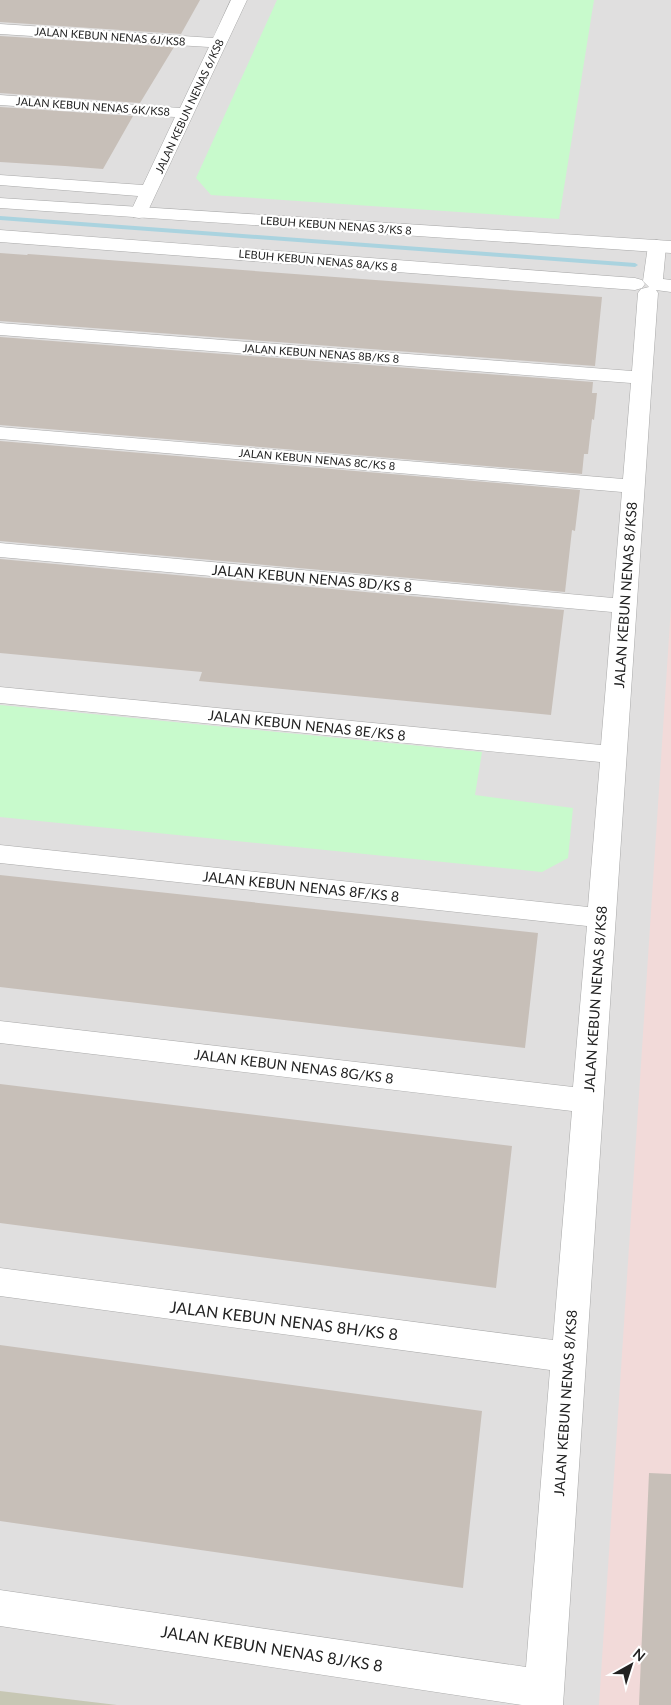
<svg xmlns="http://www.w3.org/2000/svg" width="671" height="1705" viewBox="0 0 671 1705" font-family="Lato,sans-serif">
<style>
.residential{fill:#e0dfdf}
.commercial{fill:#f2dad9}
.construction{fill:#c7c7b4}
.park{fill:#c8facc}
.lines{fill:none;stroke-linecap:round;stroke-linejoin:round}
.stream{fill:#aad3df;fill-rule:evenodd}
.building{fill:#c7bfb8}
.minor-casing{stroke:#a9a9a9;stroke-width:1}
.tertiary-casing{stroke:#a9a9a9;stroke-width:1}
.minor{fill:#fff;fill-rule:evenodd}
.tertiary{fill:#fff;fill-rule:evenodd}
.labels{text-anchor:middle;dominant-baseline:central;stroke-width:4.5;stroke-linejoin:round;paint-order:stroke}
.far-street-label{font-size:11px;fill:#222;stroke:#fff}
.street-label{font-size:14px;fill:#222;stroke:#fff}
.near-street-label{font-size:16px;fill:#222;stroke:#fff}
</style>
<rect width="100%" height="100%" fill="#f2efe9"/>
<!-- residential -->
<path class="residential" d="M0,0H671V1705H0Z"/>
<!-- commercial -->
<path class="commercial" d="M671,607V1705H599Z"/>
<!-- construction -->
<path class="construction" d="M0,1691L117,1705H0Z"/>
<!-- park -->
<path class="park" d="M277,0H594L559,219L211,195L196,178Z
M0,705L482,752L475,795L573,808L568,858L542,872L0,817Z"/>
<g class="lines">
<!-- stream -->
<path class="stream" d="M0,216L635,263L638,265L635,267L0,220Z"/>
</g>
<!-- building -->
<path class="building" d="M0,0H200L181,34L0,22Z
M0,36L174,47L140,103L0,93Z
M0,107L133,116L103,169L65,166L0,162Z
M0,253L27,255L28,254L602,297L595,366L0,321Z
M0,337L593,382L592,393H597L594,420L592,419L588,454H584L582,474L0,425Z
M0,441L580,490L575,531L572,530L565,592L0,541Z
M0,559L564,610L551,715L199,681L202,672L0,653Z
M0,875L538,933L525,1048L0,987Z
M0,1084L512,1146L496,1288L0,1223Z
M0,1345L482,1411L463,1588L0,1521Z
M649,1473L671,1474V1705H639Z"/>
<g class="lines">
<!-- minor casing -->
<g class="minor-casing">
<path id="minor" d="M231,0H247L145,217L139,218L133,217L130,213L138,196L0,185V175L143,185L175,117L0,105V95L180,108L209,47L0,34V24L213,38Z
M0,230L635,278L642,280L645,284L642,288L635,290L0,242Z
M657,240L664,242L666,246L663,279L671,280V292L656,290L658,293L652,378L563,1705H522L0,1626V1590L526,1667L550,1370L0,1296V1268L553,1340L572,1111L0,1043V1021L573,1087L587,926L0,863V845L588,907L600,762L0,703V687L601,745L612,612L0,557V543L613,598L622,492L0,439V427L623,479L631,383L0,335V323L632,371L638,293L641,289L649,287L643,281L648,246L650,242Z"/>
</g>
<!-- tertiary casing -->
<g class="tertiary-casing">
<path id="tertiary" d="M0,198L671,241V253L0,208Z"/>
</g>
<!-- minor -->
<use href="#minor" class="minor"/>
<!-- tertiary -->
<use href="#tertiary" class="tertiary"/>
</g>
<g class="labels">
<!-- far-street labels -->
<g class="far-street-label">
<text transform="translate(110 36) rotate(4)">JALAN KEBUN NENAS 6J/KS8</text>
<text transform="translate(93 106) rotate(4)">JALAN KEBUN NENAS 6K/KS8</text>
<text transform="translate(189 106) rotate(-65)">JALAN KEBUN NENAS 6/KS8</text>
<text transform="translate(336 225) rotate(4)">LEBUH KEBUN NENAS 3/KS 8</text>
<text transform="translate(318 260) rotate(5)">LEBUH KEBUN NENAS 8A/KS 8</text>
<text transform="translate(321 353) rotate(4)">JALAN KEBUN NENAS 8B/KS 8</text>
<text transform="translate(317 459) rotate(5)">JALAN KEBUN NENAS 8C/KS 8</text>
</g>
<!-- street labels -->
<g class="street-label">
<text transform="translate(312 578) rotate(5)">JALAN KEBUN NENAS 8D/KS 8</text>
<text transform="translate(625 595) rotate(-86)">JALAN KEBUN NENAS 8/KS8</text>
<text transform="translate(307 725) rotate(6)">JALAN KEBUN NENAS 8E/KS 8</text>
<text transform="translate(301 886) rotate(6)">JALAN KEBUN NENAS 8F/KS 8</text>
<text transform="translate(595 999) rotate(-86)">JALAN KEBUN NENAS 8/KS8</text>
<text transform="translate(294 1066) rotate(7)">JALAN KEBUN NENAS 8G/KS 8</text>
<text transform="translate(565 1403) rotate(-86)">JALAN KEBUN NENAS 8/KS8</text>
</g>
<!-- near-street labels -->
<g class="near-street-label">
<text transform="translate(284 1320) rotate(7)">JALAN KEBUN NENAS 8H/KS 8</text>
<text transform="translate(272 1648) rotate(9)">JALAN KEBUN NENAS 8J/KS 8</text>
</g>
</g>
<!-- north arrow -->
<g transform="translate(631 1665) rotate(39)" stroke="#ffffff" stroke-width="4" paint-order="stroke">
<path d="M0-4L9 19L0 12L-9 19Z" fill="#222222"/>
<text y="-8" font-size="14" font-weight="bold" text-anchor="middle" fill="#222222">N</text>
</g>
</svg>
